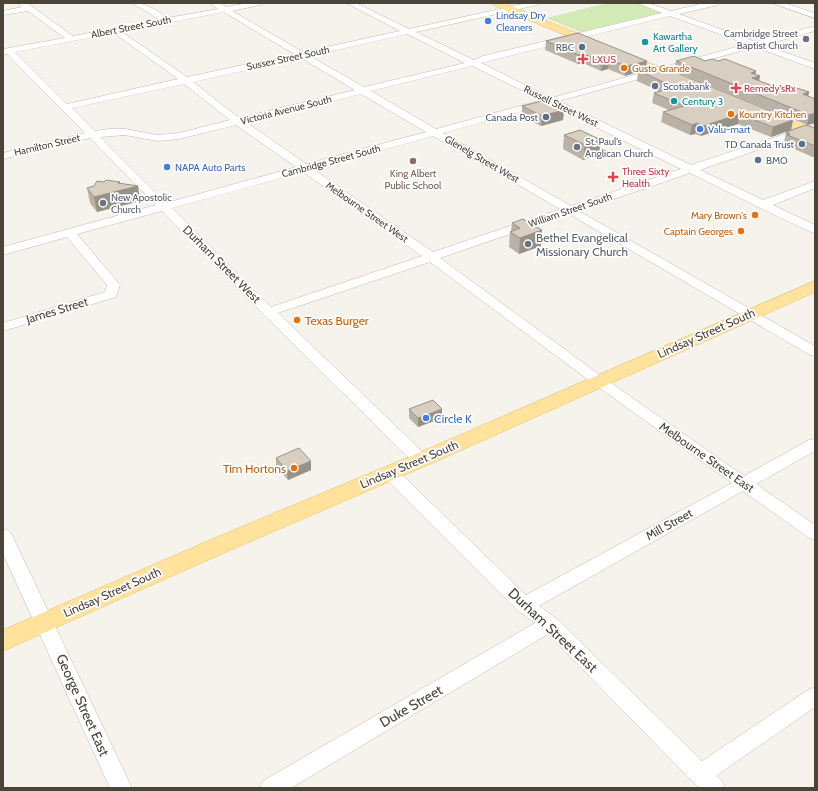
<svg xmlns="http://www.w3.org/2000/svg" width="818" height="791" viewBox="0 0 818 791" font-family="Cabin,sans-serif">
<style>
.green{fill:#d2eab5}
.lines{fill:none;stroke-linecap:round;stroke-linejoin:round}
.minor-casing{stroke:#c2bbae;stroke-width:1}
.major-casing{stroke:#e6c16a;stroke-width:1}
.minor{fill:#fff;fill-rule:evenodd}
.major{fill:#ffe39c;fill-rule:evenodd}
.wall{fill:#bab2a6}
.shaded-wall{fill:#979187}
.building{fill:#d8cfc1;stroke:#979187}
.shop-dot{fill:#3f7fe0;stroke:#fff;stroke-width:1.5}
.worship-dot{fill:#6b7280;stroke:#fff;stroke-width:1.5}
.culture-dot{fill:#0f9aa8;stroke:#fff;stroke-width:1.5}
.service-dot{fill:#5c6f8a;stroke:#fff;stroke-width:1.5}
.health-dot{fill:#e0444e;stroke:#fff;stroke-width:1.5}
.food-dot{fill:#e8710a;stroke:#fff;stroke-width:1.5}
.education-dot{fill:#8d6e63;stroke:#fff;stroke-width:1.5}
.labels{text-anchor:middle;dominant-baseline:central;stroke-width:3.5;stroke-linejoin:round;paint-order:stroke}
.far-shop-label{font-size:10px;fill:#366cbe;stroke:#fff;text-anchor:start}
.far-street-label{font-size:10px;fill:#4b4439;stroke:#fff}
.far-worship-label{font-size:10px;fill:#5b616d;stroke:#fff;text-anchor:start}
.far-culture-label{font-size:10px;fill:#0d838f;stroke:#fff;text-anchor:start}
.far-service-label{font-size:10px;fill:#4e5e75;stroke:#fff;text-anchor:end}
.far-health-label{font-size:10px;fill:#be3a42;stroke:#fff;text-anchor:start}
.far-food-label{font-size:10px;fill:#c56008;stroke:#fff;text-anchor:start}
.far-education-label{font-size:10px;fill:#785e54;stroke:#fff}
.worship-label{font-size:12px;fill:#5b616d;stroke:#fff;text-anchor:start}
.street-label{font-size:12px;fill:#4b4439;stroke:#fff}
.food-label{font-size:12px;fill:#c56008;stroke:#fff;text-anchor:start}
.shop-label{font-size:12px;fill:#366cbe;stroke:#fff;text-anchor:start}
.near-street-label{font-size:14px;fill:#4b4439;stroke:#fff}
</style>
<rect width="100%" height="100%" fill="#f6f3ec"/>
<!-- green -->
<path class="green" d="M608,3H638L663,12L581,32L546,18Z"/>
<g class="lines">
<!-- minor casing -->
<g class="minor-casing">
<path id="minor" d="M18,3H27L73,36L159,20L146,11L131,3C147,3 155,9 167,18L218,9L210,3H219L226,7L248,3H264L260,5L232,11L303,52L400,31L346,3H356L409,29L527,3H541L537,5L416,32L474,60L483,56L662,13L637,3H648L671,11L705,3H719L718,5L679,14L756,42L815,26V31L764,45L815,63V69L755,47L559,101L691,165L815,124V130L700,170L763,200L815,181V188L773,205L815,225V234L758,207L690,173L579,211L815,346V356L810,355L569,214L440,258L604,378L744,476L809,440L815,439V451L756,484L815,525V540L809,538L743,491L539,606L557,619L702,761L808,690L815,687V707L716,776L722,781L725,788H699L548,634L291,788H260L263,781L535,623L517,610L384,477L382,473L384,469L390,468L396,469L526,595L732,483L594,384L430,262L278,313L426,455L428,459L426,463L420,464L414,463L264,315L162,211L77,234L120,285L116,297L3,331V323L105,292L107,285L67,237L3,255V247L156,205L90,138L3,159V153L85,133L7,54L3,55V49L65,38L28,11L3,15V11L22,7ZM224,12L294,54L187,77L122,32ZM670,16L747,44L551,98L481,63ZM114,33L178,79L67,104L15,52ZM407,34L465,63L364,87L310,56ZM301,58L355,90L239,118L193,82ZM472,66L542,100L436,129L371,91ZM184,84L230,120L179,133L157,135L125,129H109L95,131L72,108ZM361,94L426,132L306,164L246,122ZM549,104L681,169L571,206L443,133ZM236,125L296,167L166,203L100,137L125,135L157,141L179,139ZM433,136L560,209L433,252L313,169ZM303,172L422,256L271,307L172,208Z
M772,3H784L815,13V18Z
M3,529L9,531L12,535L132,788H110L3,554Z"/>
</g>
<!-- major casing -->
<g class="major-casing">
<path id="major" d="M491,3H504L601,43L602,45L601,47H593L493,5Z
M621,52L680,75L682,77L680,79H672L617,57L616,55L617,53Z
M767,111L815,130V139L763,118L761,115L763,112Z
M815,281V292L437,461L226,552L3,651V630L210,540L423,451Z"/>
</g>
<!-- minor -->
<use href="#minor" class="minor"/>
<!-- major -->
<use href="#major" class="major"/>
</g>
<!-- wall -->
<path class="wall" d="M546,41L647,61L645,70L793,120L791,130L815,128V158L785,145V143L784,142L786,132L788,131L771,137L738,124L701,136L695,134L690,135L661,122L663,112L669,110L652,103L654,93L659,91L637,81L638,72L625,76L608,69L601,71L583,63L578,64L545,50Z
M676,61H705L756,75L759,81L778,88L809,92L808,96L815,99V123L807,125L674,71Z
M522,106L564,110L563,120L541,126L522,116Z
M580,130L599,154L583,160L563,149L564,135Z
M104,182H120V183L140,201L97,212L90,203L87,188L94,186Z
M523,219L541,246L519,254L509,247L510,232L511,231L512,223Z
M409,409L442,418L418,427L409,418Z
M276,458L311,461V470L288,480L276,466Z"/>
<!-- shaded-wall -->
<path class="shaded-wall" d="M584,54L583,63L578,64L579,55Z
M609,60L608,69L601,71L602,62Z
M647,61L645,70L639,71L638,72L625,76L627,66Z
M756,71L755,77L760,76L758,86L750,88L751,73Z
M809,92L807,102L803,94Z
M564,110L563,120L541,126L542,116Z
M815,113V123L807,125L809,115Z
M740,114L738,124L701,136L703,126Z
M793,120L791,130L771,137L773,127Z
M697,123L695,134L690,135L692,125Z
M601,140L599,154L583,160L585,145Z
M120,182L121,190L138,186L140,201L97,212L94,197Z
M542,230L541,246L519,254L520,238Z
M442,409V418L418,427V418Z
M311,461V470L288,480L287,471Z"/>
<!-- building -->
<path class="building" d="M578,33L647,61L627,66L609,60L602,62L584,54L579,55L546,41Z
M694,56L705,61L712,59L718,61L725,59L756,71L751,73L760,76L752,78L778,88L788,85L809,92L803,94L815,99V113L809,115L676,61Z
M660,66L793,120L773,127L740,114L703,126L697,123L692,125L663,112L684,106L654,93L674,87L639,71Z
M546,100L549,101L554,100L564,105V110L542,116L522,106Z
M806,125L815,128V146L787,135L790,134L786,132Z
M580,130L601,140L585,145L564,135Z
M106,180L120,182L118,183L138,186L94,197L87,188L94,186L97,181L104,182Z
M523,219L542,230L520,238L510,232L520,228L512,223Z
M433,400L442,409L418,418L409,409Z
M299,448L311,461L287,471L276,458Z"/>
<!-- markers -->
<g class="shop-dot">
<circle cx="488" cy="21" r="4"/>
<circle cx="700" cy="129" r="4"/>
<circle cx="167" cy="167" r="4"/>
<circle cx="426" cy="418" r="4"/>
</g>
<g class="worship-dot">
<circle cx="806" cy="39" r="4"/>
<circle cx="577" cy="147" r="4"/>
<circle cx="103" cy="203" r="4"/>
<circle cx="528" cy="244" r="4"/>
</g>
<g class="culture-dot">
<circle cx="645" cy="42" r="4"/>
<circle cx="674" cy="101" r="4"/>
</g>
<g class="service-dot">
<circle cx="582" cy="47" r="4"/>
<circle cx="655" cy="86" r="4"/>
<circle cx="546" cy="117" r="4"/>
<circle cx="802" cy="144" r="4"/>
<circle cx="758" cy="160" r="4"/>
</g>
<g class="health-dot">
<path d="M581 53h4v4h4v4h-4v4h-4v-4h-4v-4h4z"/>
<path d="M734 82h4v4h4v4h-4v4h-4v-4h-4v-4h4z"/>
<path d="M611 171h4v4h4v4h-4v4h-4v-4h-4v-4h4z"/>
</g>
<g class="food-dot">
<circle cx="624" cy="68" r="4"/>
<circle cx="731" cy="114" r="4"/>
<circle cx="755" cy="215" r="4"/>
<circle cx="741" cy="231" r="4"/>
<circle cx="297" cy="320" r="4"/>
<circle cx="294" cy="468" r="4"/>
</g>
<circle class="education-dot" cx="413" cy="161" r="4"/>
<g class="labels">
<!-- far-shop labels -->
<g class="far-shop-label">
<text x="496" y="15">Lindsay Dry<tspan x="496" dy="12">Cleaners</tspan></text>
<text x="708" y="129">Valu-mart</text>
<text x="175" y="167">NAPA Auto Parts</text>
</g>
<!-- far-street labels -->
<g class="far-street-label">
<text transform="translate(131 27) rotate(-11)">Albert Street South</text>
<text transform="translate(288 58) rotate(-12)">Sussex Street South</text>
<text transform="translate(561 106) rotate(26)">Russell Street West</text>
<text transform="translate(286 110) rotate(-14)">Victoria Avenue South</text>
<text transform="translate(47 145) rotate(-13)">Hamilton Street</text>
<text transform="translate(482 159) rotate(30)">Glenelg Street West</text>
<text transform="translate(331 161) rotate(-15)">Cambridge Street South</text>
<text transform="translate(570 210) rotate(-19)">William Street South</text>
<text transform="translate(367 212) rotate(35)">Melbourne Street West</text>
</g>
<!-- far-worship labels -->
<g class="far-worship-label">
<text x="798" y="33" text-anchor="end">Cambridge Street<tspan x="798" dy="12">Baptist Church</tspan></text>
<text x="585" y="141">St. Paul’s<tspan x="585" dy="12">Anglican Church</tspan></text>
<text x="111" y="197">New Apostolic<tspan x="111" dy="12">Church</tspan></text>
</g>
<!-- far-culture labels -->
<g class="far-culture-label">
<text x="653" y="36">Kawartha<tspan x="653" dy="12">Art Gallery</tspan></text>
<text x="682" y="101">Century 3</text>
</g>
<!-- far-service labels -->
<g class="far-service-label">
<text x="574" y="47">RBC</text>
<text x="663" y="86" text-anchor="start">Scotiabank</text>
<text x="538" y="117">Canada Post</text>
<text x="794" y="144">TD Canada Trust</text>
<text x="766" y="160" text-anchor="start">BMO</text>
</g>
<!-- far-health labels -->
<g class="far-health-label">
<text x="592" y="59">LXUS</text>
<text x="744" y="88">Remedy'sRx</text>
<text x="622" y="171">Three Sixty<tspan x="622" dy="12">Health</tspan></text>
</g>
<!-- far-food labels -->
<g class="far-food-label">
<text x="632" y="68">Gusto Grande</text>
<text x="739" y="114">Kountry Kitchen</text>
<text x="747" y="215" text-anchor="end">Mary Brown's</text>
<text x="733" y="231" text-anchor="end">Captain Georges</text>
</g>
<!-- far-education labels -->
<g class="far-education-label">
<text x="413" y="173">King Albert<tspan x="413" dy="12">Public School</tspan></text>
</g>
<!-- worship labels -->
<g class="worship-label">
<text x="536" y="237">Bethel Evangelical<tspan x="536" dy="14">Missionary Church</tspan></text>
</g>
<!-- street labels -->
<g class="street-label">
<text transform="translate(222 264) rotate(45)">Durham Street West</text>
<text transform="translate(57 310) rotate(-17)">James Street</text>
<text transform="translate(706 333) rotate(-24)">Lindsay Street South</text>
<text transform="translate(707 457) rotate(35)">Melbourne Street East</text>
<text transform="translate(409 464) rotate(-23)">Lindsay Street South</text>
<text transform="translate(669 524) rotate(-29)">Mill Street</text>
<text transform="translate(112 592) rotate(-24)">Lindsay Street South</text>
</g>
<!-- food labels -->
<g class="food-label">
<text x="305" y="320">Texas Burger</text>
<text x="286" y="468" text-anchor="end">Tim Hortons</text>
</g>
<!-- shop labels -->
<g class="shop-label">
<text x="434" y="418">Circle K</text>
</g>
<!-- near-street labels -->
<g class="near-street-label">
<text transform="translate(553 630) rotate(43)">Durham Street East</text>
<text transform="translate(83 705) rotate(66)">George Street East</text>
<text transform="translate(411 706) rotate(-30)">Duke Street</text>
</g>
</g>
<!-- border -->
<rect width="818" height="791" fill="none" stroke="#4b4439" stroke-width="8"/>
</svg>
